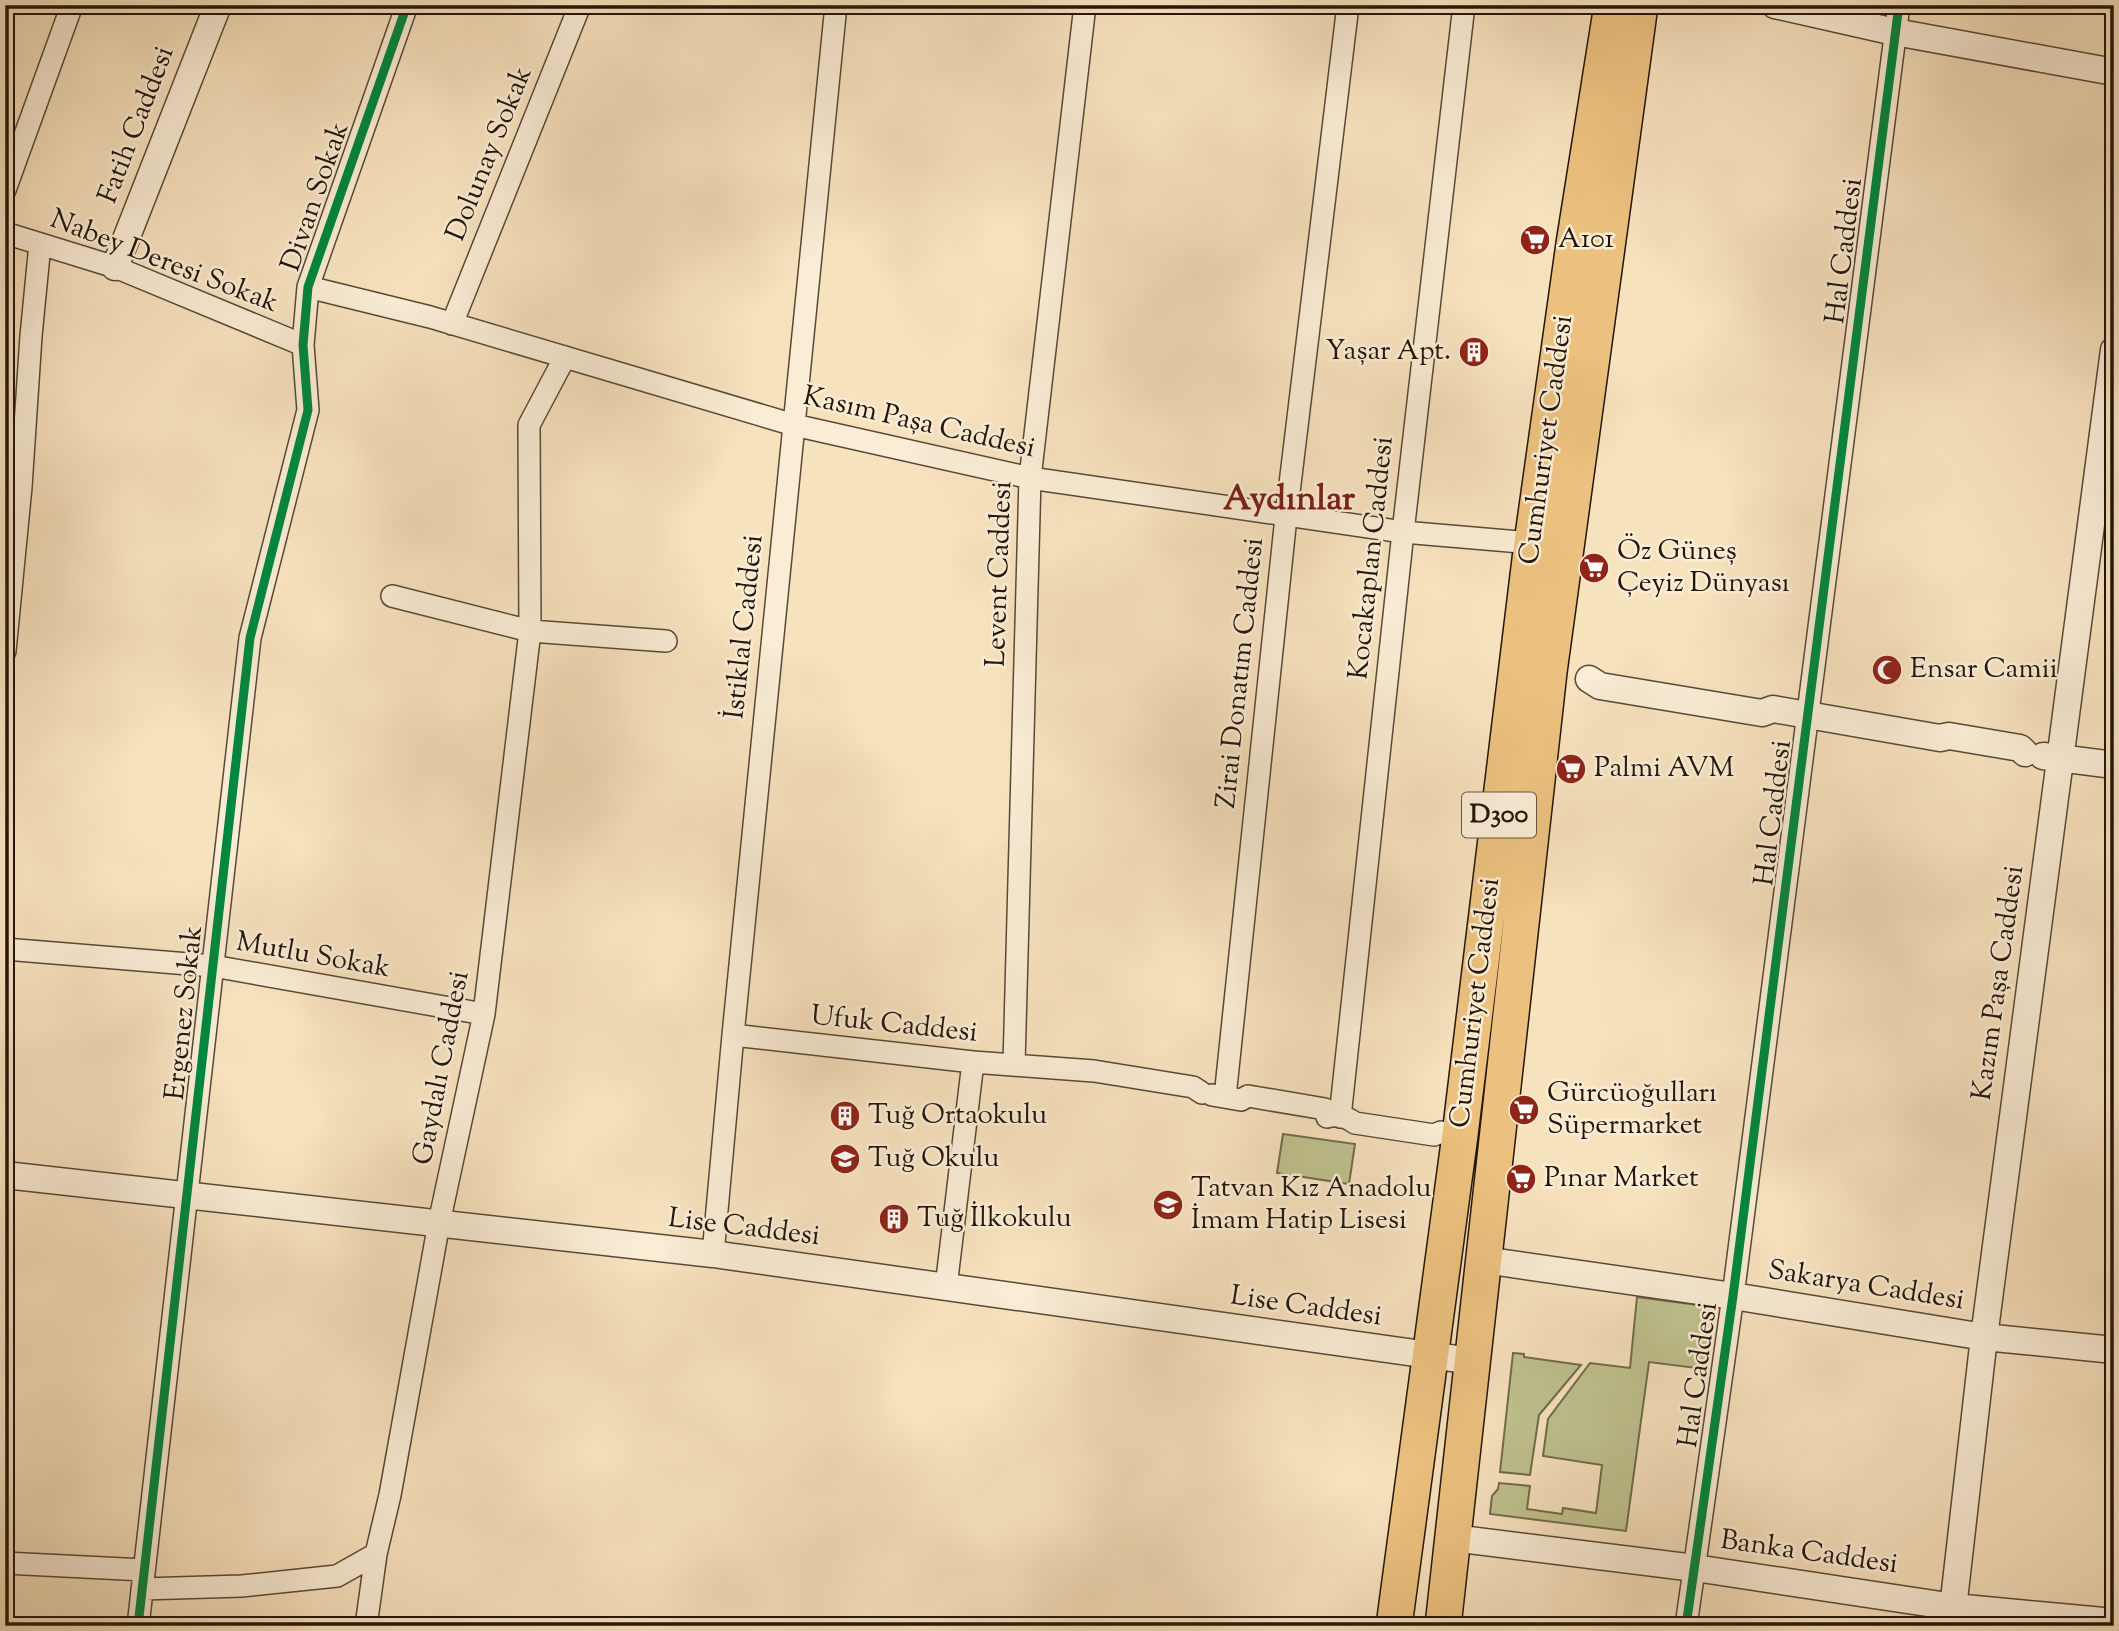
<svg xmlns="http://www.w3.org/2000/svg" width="2119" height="1631" viewBox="0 0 2119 1631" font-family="'Sorts Mill Goudy',serif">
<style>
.green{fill:#bfc28f;stroke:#706c4c;stroke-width:2}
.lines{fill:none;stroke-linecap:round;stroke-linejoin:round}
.minor-casing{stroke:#574937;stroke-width:24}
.tertiary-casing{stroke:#574937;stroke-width:29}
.trunk-casing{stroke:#22160a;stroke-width:38}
.minor{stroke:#faecd5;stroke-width:21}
.tertiary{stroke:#faecd5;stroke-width:26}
.trunk{stroke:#ecc17f;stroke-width:35}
.cycleway-casing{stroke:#faecd5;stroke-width:13}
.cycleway{stroke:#00873e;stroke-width:9}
.labels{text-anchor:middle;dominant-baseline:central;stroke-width:5;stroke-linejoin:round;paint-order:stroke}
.shield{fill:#faecd5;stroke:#635647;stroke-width:2}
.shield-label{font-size:26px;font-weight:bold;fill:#22160a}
.street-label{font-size:28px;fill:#22160a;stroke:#faecd5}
.poi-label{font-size:28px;fill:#22160a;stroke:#faecd5;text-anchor:start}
.district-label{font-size:35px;font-weight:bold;fill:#7a1f14;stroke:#faecd5}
</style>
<rect width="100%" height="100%" fill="#f7e2be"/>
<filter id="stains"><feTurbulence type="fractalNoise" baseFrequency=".00286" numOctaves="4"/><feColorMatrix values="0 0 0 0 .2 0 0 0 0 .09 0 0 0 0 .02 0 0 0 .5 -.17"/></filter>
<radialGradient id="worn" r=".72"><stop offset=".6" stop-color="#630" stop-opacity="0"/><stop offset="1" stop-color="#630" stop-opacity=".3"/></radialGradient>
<!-- green -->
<path class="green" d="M1283,1134L1355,1144L1349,1184L1277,1173Z
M1637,1297L1713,1307L1704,1369L1649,1362L1626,1531L1490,1514L1492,1496L1498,1489L1499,1483L1530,1486L1527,1509L1562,1514L1563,1508L1596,1513L1602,1465L1543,1456L1548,1419L1590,1363L1630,1368Z
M1513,1353L1524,1354V1357L1581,1365L1539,1415L1530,1475L1500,1472Z"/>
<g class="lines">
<!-- minor casing -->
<g class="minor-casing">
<path id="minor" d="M5,190L72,5
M5,233L115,267L303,345
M308,287L430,317L794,425L1030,478L1403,532L1532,543
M452,324L580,5
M392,596L530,631L666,641
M5,651L21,487L31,336L40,244
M5,949L213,966L484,1014
M733,1035L973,1062L1094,1071L1193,1087L1202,1093
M1014,1064L1030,478L1085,5
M1212,1095L1241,1100L1248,1096L1325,1109L1332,1115
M1225,1097L1286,517L1348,5
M1327,1117C1337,1114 1347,1117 1355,1123L1434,1135L1441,1132
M1340,1117L1403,532L1464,5
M713,1254L733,1035L836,5
M946,1287L973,1062
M5,1563L144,1570
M142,1589L242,1586L337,1576L376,1554L390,1495L439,1223L484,1014L530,631L529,425L565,357
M138,1626L250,638L308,410L303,345L308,287L407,5
M366,1626L376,1554
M1686,1626L1733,1296L1899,5"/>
</g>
<!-- tertiary casing -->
<g class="tertiary-casing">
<path id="tertiary" d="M1775,5L1895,32L2114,72
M115,267L218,5
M1589,679L1600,686L1762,713L1773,709L1940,738L1949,736L2020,748L2025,753
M2043,756L2114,765
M5,1175L713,1254L1472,1361
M1484,1260L1733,1296L1984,1337L2114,1350
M1453,1538L1695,1568L1954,1607L2114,1622
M1951,1626L1984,1337L2114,350"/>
</g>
<!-- trunk casing -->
<g class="trunk-casing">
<path id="trunk" d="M1394,1626L1460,1135L1532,543L1574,244L1612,5
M1443,1626L1549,672L1640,5"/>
</g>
<!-- minor -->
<use href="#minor" class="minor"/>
<!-- tertiary -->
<use href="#tertiary" class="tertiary"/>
<!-- trunk -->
<use href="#trunk" class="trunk"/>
<!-- cycleway casing -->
<g class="cycleway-casing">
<path id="cycleway" d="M138,1626L250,638L308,410L303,345L308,287L407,5
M1686,1626L1733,1296L1899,5"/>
</g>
<!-- cycleway -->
<use href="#cycleway" class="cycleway"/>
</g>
<!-- icons -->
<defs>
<g id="supermarket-disc" transform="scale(1.575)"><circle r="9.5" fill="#8f2418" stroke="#faecd5"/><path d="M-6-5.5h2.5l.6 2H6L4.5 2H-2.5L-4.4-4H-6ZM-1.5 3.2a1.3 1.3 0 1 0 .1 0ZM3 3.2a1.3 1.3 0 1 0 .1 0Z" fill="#fff"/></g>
<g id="building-disc" transform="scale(1.575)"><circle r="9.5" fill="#8f2418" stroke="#faecd5"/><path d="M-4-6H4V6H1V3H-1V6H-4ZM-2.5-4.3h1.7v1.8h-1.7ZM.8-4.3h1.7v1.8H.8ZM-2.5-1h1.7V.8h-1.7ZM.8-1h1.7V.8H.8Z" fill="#fff"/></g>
<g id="mosque-disc" transform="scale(1.575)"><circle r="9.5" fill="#8f2418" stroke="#faecd5"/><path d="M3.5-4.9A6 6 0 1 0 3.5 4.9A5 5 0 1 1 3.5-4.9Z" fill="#fff"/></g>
<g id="school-disc" transform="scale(1.575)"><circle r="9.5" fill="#8f2418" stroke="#faecd5"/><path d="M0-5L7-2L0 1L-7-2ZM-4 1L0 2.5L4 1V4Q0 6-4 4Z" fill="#fff"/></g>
</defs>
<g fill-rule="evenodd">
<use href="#supermarket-disc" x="1535" y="240"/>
<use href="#building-disc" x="1474" y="352"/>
<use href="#supermarket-disc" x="1594" y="568"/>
<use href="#mosque-disc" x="1887" y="670"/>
<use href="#supermarket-disc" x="1571" y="769"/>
<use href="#supermarket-disc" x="1524" y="1110"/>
<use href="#building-disc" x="845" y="1116"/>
<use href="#school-disc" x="845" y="1159"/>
<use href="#supermarket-disc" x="1521" y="1179"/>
<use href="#school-disc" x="1168" y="1205"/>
<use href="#building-disc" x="894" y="1219"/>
</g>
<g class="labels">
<!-- shield labels -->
<rect class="shield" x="1462" y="792.5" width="74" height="45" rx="5"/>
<g class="shield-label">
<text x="1499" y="815">D300</text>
</g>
<!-- street labels -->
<g class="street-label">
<text transform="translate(137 125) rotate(-69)">Fatih Caddesi</text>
<text transform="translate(490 154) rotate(-68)">Dolunay Sokak</text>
<text transform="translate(316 197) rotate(-71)">Divan Sokak</text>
<text transform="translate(1845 251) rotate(-83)">Hal Caddesi</text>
<text transform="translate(164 262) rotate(21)">Nabey Deresi Sokak</text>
<text transform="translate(919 423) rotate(13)">Kasım Paşa Caddesi</text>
<text transform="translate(1547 440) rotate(-82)">Cumhuriyet Caddesi</text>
<text transform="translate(1372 558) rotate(-84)">Kocakaplan Caddesi</text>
<text transform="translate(1000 574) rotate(-88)">Levent Caddesi</text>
<text transform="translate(745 627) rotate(-84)">İstiklal Caddesi</text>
<text transform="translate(1241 673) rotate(-84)">Zirai Donatım Caddesi</text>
<text transform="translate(1774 813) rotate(-83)">Hal Caddesi</text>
<text transform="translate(313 956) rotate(10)">Mutlu Sokak</text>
<text transform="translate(1999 983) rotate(-82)">Kazım Paşa Caddesi</text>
<text transform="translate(1476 1003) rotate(-83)">Cumhuriyet Caddesi</text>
<text transform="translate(185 1013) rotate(-84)">Ergenez Sokak</text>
<text transform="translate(894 1025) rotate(6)">Ufuk Caddesi</text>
<text transform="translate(442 1068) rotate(-79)">Gaydalı Caddesi</text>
<text transform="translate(744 1228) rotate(7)">Lise Caddesi</text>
<text transform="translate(1866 1286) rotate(9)">Sakarya Caddesi</text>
<text transform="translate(1306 1307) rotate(8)">Lise Caddesi</text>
<text transform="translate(1699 1375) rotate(-82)">Hal Caddesi</text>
<text transform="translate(1809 1553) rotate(8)">Banka Caddesi</text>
</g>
<!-- poi labels -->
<g class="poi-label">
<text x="1558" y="240">A101</text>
<text x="1451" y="352" text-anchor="end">Yaşar Apt.</text>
<text x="1617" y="552">Öz Güneş<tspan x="1617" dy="32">Çeyiz Dünyası</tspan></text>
<text x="1910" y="670">Ensar Camii</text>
<text x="1594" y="769">Palmi AVM</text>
<text x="1547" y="1094">Gürcüoğulları<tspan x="1547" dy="32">Süpermarket</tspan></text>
<text x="868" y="1116">Tuğ Ortaokulu</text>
<text x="868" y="1159">Tuğ Okulu</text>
<text x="1544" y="1179">Pınar Market</text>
<text x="1191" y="1189">Tatvan Kız Anadolu<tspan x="1191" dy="32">İmam Hatip Lisesi</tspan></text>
<text x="917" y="1219">Tuğ İlkokulu</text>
</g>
<!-- district labels -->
<g class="district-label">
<text x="1289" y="500">Aydınlar</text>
</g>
</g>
<!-- margin -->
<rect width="2119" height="1631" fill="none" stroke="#f7e2be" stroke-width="28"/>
<rect x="7" y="7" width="2105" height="1617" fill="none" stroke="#22160a" stroke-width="3.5"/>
<rect x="14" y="14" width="2091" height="1603" fill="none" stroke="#22160a" stroke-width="2"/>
<rect width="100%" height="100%" filter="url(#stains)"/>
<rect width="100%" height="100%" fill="url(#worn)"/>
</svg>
